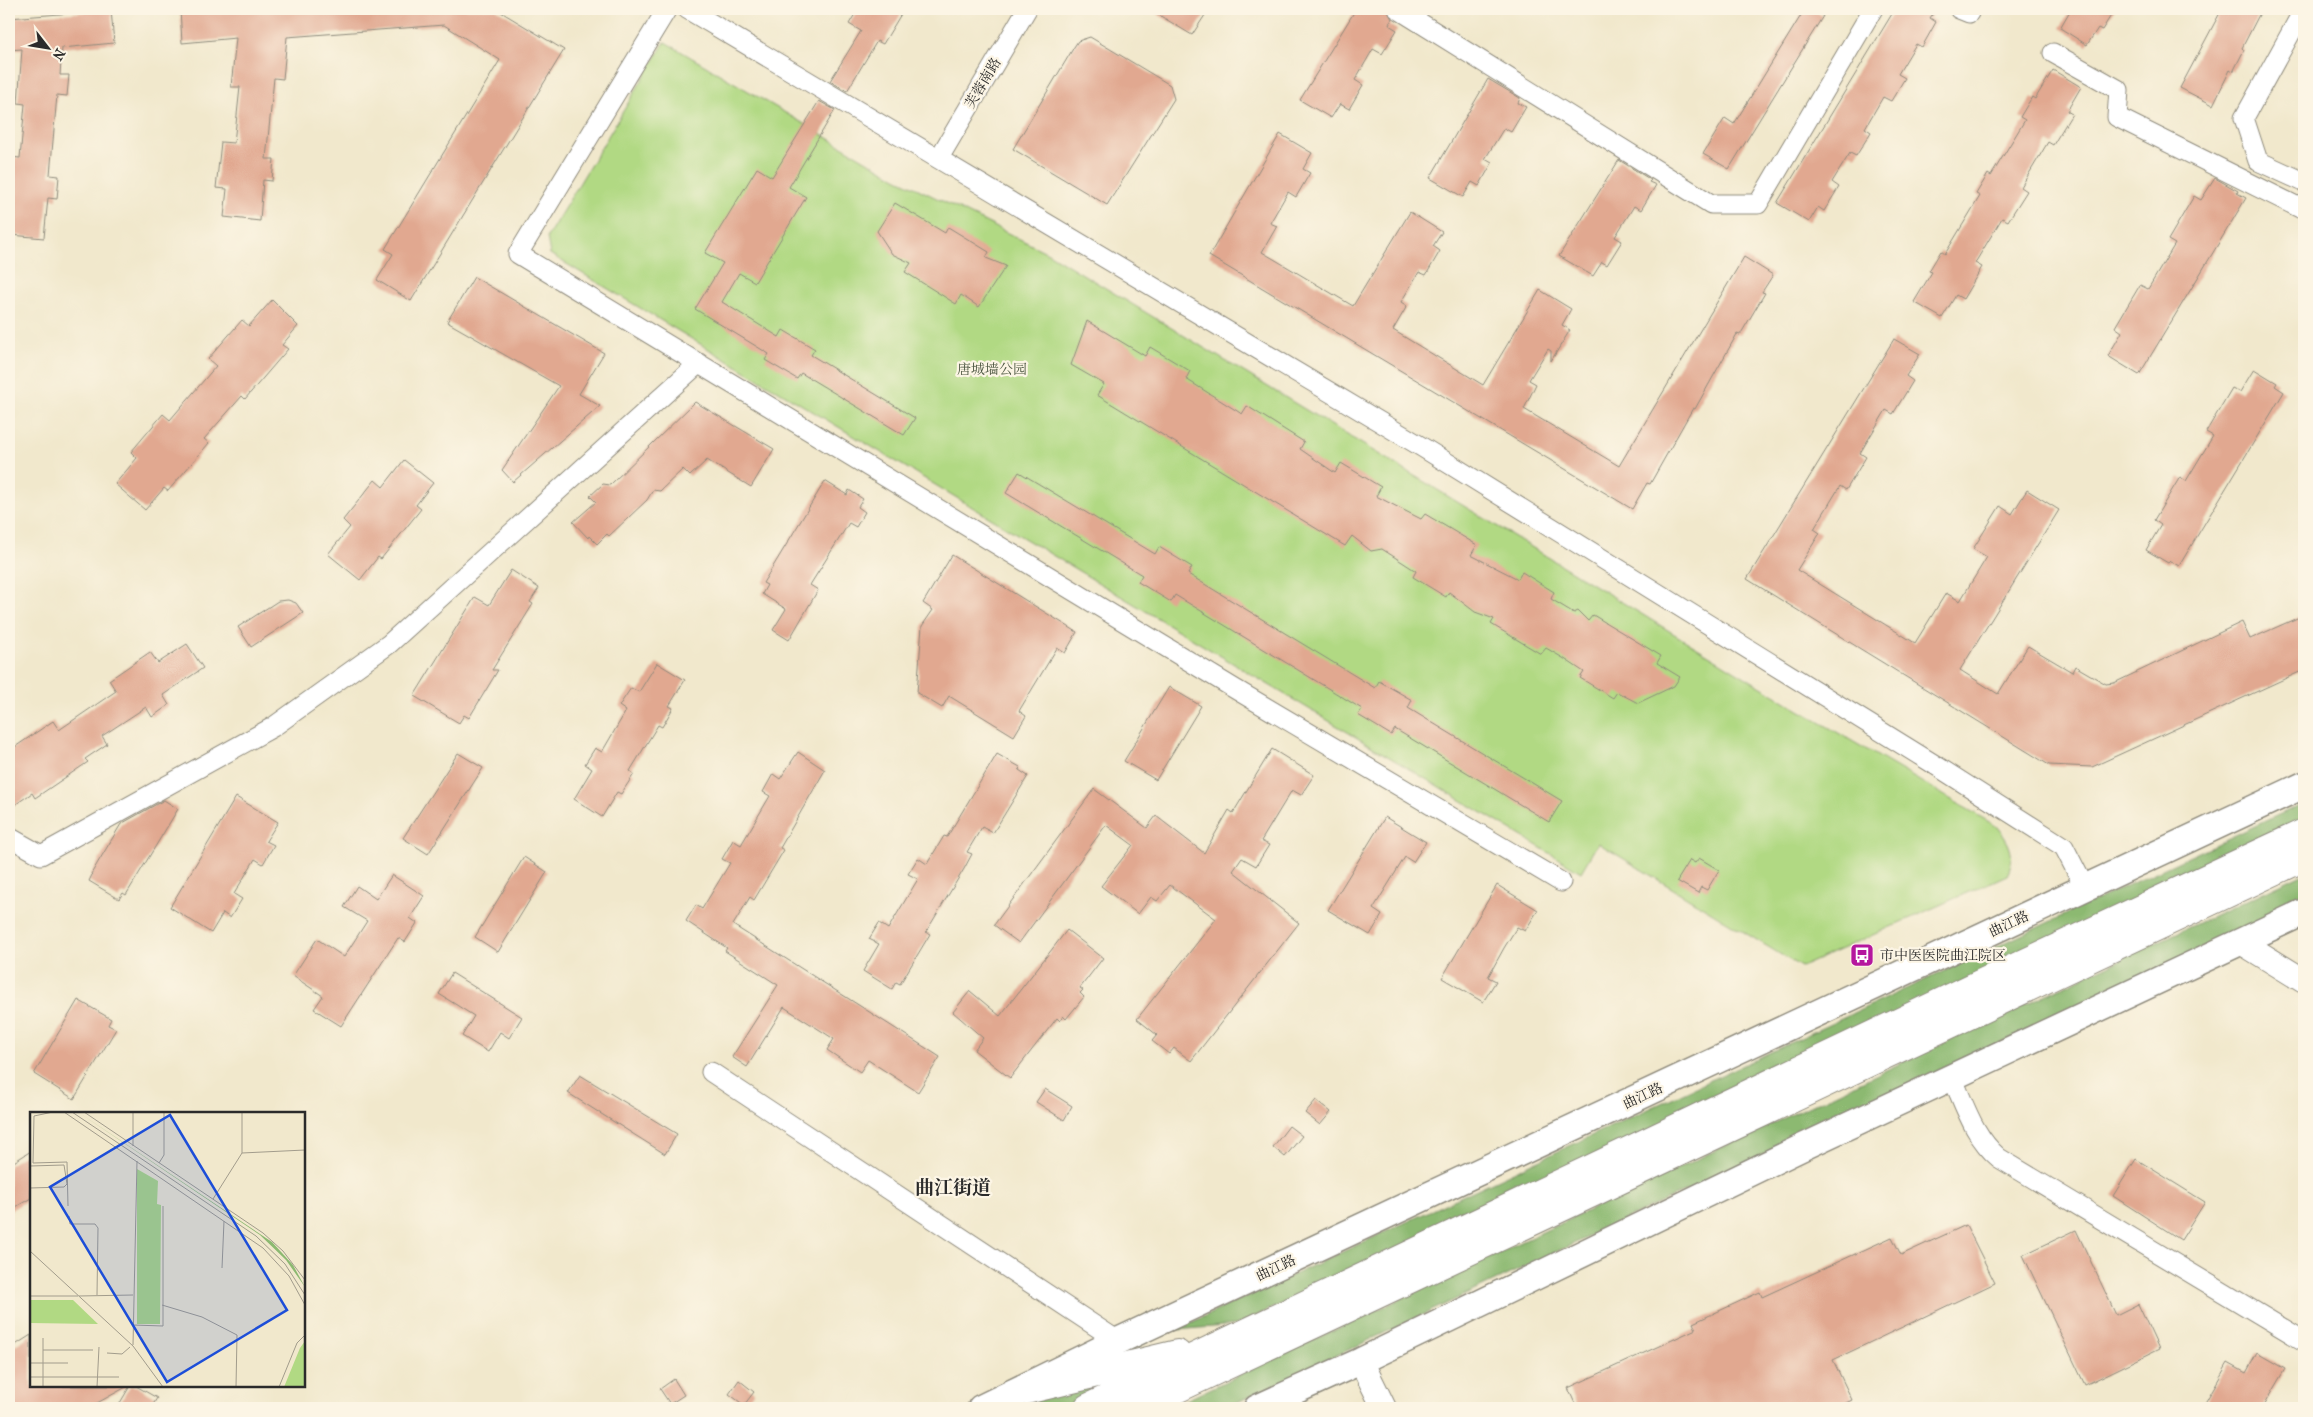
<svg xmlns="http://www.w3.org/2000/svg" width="2313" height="1417" viewBox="0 0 2313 1417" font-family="'IM FELL French Canon','Noto Serif SC',serif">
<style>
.green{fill:#b1d983;stroke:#6e8257}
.forest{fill:#8cb971;stroke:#5c724e}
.building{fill:#e1a890}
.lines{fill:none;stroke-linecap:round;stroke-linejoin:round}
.minor-casing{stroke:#8e8a7c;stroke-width:21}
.tertiary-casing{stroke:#8e8a7c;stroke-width:26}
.secondary-casing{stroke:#8e8a7c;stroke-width:29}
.trunk-casing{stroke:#8e8a7c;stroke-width:30}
.minor{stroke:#fff;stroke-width:19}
.tertiary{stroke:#fff;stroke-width:24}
.secondary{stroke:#fff;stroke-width:26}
.trunk{stroke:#fff;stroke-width:28}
.labels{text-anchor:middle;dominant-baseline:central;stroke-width:4.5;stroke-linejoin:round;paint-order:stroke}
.street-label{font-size:14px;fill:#2b2b2b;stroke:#fcf5e5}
.park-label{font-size:14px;fill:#4c5641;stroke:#fcf5e5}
.poi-label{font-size:14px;fill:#2b2b2b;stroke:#fcf5e5;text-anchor:start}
.district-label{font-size:19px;font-weight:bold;fill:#2b2b2b;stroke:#fcf5e5}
.inset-road{fill:none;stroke:#a29c8c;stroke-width:1}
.view{fill:#1d4ed8;fill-opacity:0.15;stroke:#1d4ed8;stroke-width:2.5}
.inset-edge{fill:none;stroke:#2b2b2b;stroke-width:2.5}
</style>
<rect width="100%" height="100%" fill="#fcf5e5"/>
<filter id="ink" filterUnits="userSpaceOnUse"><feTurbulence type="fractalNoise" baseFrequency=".02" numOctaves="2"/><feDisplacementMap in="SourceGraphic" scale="10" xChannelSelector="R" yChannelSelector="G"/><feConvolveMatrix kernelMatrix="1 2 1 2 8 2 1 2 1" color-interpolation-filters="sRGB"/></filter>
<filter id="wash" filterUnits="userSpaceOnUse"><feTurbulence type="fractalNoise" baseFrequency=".0096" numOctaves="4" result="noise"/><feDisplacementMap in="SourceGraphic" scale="20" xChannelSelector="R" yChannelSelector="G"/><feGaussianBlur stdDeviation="1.12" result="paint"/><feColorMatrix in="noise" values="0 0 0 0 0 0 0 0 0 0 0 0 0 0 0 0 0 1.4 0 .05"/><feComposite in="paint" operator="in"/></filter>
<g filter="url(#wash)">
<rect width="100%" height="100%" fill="#f1e8cc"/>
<!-- green -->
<path class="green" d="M665,42L896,178L1048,253L1791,705L1996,826C2009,841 2017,856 2007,875L1801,967L1598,843L1581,872L550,254L547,237Z"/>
<!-- forest -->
<path class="forest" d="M2304,803V821L1237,1325L1175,1330Z
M2304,873V900L1225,1408H1169Z
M1116,1378L1117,1383L1065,1408H1007Z"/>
<g id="blocks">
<!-- building -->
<path class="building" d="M180,9H496L564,50L411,301L377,280L393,254L385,249L500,60L444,25L287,37L283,79L274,78L266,159H274L272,181L263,180L260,221L224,217L227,189L216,188L221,142L234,143L240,87H231L236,38L182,43Z
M858,9H904L883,44L877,41L847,91L830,81L861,31L849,24Z
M1149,9H1209L1192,35Z
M1356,9H1387L1392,19L1389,25L1397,30L1382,54L1373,49L1355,80L1363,85L1349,109L1340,104L1331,118L1300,100Z
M1805,9H1810L1823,16L1729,169L1703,154L1725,118L1734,124Z
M1895,9H1936L1930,18L1936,22L1922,47L1916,44L1898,74L1905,78L1891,101L1883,97L1865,128L1871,132L1856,156L1850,153L1832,182L1839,187L1824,211L1818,207L1809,222L1777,203Z
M2071,9H2115L2102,30L2098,28L2087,45L2060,28Z
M2222,9H2262L2242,48L2244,50L2233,72L2230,70L2213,105L2180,88Z
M111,10L114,43L62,48L60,75H69L67,96L57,95L50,175L59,176L57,199L48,198L44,238L11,235L14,208L9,207L10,157L20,158L25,104L18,103L22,49L9,50V18Z
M1090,37L1170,85L1174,99L1107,205L1013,149L1074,47L1078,41Z
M2053,70L2081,87L2067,111L2072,114L2053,145L2048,142L2021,187L2027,191L2008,221L2002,218L1975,263L1982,267L1963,299L1956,295L1942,318L1914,302L1932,272L1929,271L1941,251L1945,254L1980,196L1976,194L1988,174L1991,176L2025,120L2020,117L2032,97L2035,99Z
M1488,79L1520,98L1518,103L1526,107L1511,132L1504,128L1485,159L1492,163L1479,186L1472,182L1463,197L1430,178Z
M819,101L835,110L789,187L806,197L755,282L739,273L722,302L779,337L783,330L815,349L811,355L915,418L904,435L801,373L797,379L765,360L769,354L695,309L723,263L705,253L757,168L772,177Z
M1280,134L1312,153L1303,169L1310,173L1296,197L1288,192L1270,223L1277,226L1262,252L1353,306L1410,212L1442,232L1433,246L1440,251L1426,275L1419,272L1401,302L1407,306L1393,330L1483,385L1540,290L1571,309L1562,325L1570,330L1551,361V351L1548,349L1529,380L1536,384L1524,409L1619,466L1744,257L1773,275L1762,292L1765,293L1740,335L1737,334L1695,409L1693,408L1650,484L1647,483L1632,509L1209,256Z
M1619,160L1651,180L1649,182L1656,185L1641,210L1634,206L1615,237L1622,241L1607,265L1602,262L1593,276L1559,256Z
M2215,178L2238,191L2237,193L2246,198L2139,375L2108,356L2122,332L2115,327L2140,285L2148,289L2175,244L2168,240L2194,196L2201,200Z
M895,203L945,233L948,227L989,252L986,258L1006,266L979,307L961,295L956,304L905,272L911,263L892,254L877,231Z
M474,277L604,353L579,394L600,406L513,482L502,470L559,386L447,322Z
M272,300L298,326L282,345L288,349L245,399L242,396L204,439L209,443L168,491L164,488L145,510L115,484L137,458L131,452L163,414L170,420L216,366L208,359L242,320L249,326Z
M1087,321L1145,356L1150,347L1190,371L1186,379L1242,414L1247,406L1304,442L1300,449L1335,473L1341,463L1381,487L1376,496L1421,519L1425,514L1477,545L1471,555L1518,579L1522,572L1554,592L1551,599L1574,613L1578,611L1588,621L1593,615L1661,656L1657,663L1680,677L1674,686L1638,703L1617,692L1613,698L1580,678L1584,672L1563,658L1546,648L1541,654L1491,624L1494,619L1475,612L1449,592L1446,597L1413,577L1416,571L1382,549L1371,551L1352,536L1345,546L1097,395L1104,384L1071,365Z
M1894,339L1920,354L1906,376L1913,381L1893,414L1886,410L1860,453L1866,457L1846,490L1840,486L1814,529L1820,533L1797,570L1915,643L1946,593L1960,601L1987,557L1973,549L2000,506L2012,514L2027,490L2059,510L1960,670L1998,694L2028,646L2072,672L2075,666L2106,684L2114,683L2242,622L2250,639L2304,615V670L2092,767L2049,765L1747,579Z
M2254,369L2277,383L2275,386L2284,392L2179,566L2170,561L2168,563L2146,550L2161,525L2154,520L2180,477L2186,481L2213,436L2206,432L2232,388L2240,392Z
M695,402L774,449L751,487L707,460L690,476L683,469L660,491L653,490L647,500L609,536L607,534L597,544L589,536L588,538L573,522L596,502L590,496L603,484L610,485Z
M404,460L433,483L416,505L421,509L381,559L378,557L360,580L328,554L350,527L343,520L375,480L383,487Z
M1019,472L1155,554L1159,547L1192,567L1188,574L1375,688L1379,681L1412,700L1408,708L1562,801L1549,822L1395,729L1391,735L1358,715L1362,709L1175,595L1171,602L1138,582L1142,575L1006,493Z
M825,481L847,495L849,490L863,499L858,507L865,512L856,527L849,523L810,585L818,590L789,640L773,630L786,609L762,594L767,585L763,583Z
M952,555L1077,632L1065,653L1057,648L1019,711L1026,716L1014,736L949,696L942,708L917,693L922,626L933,610L923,603Z
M511,570L539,588L530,602L533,604L492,670H498L469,718L464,715L459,723L414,696L475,597L489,605Z
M288,600L296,603L303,613L251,647L238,627L278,601Z
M187,644L203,668L163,695L169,705L152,717L146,707L102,736L107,744L85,759L88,762L35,798L32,793L9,809V751L53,721L59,730L116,691L109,680L150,652L158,663Z
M657,663L685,680L669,706L673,708L662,727L658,725L630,771L634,774L621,794L617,792L602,817L574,799L592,769L585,764L595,748L602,752L626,711L619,706L631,688L639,692Z
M1169,687L1201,706L1156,780L1124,761Z
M1272,749L1314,775L1301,795L1292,790L1261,841L1269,845L1256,866L1242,858L1233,871L1299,923L1191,1061L1174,1048L1169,1054L1152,1041L1157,1035L1137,1019L1216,919L1170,885L1157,901L1151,897L1138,914L1101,886L1133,845L1106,825L1019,943L994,925L1094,789L1147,828L1156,816L1204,853L1229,810L1233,813Z
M798,752L825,770L780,848L784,850L754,900L750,897L733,925L940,1057L918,1092L868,1060L860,1072L827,1050L834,1039L784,1007L747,1067L732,1057L778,985L725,951L727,948L686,921L696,905L702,909L730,863L722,859L733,840L741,845L770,796L763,792L773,774L780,779Z
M458,753L483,768L428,854L403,838Z
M997,754L1020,767L1019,770L1028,776L993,833L982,827L967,852L972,854L964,869L926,932L930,934L900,984L896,982L892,989L863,971L879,944L869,939L879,923L888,929L918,879L908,874L918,858L927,864L944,836L947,837Z
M236,797L278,822L266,841L274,845L263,864L255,859L234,894L242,899L230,918L223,913L211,933L170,907Z
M164,800L178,809L126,895L123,893L119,899L89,881L92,875L91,874L121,824Z
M1385,817L1426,842L1413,862L1405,857L1373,909L1382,915L1370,935L1328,910Z
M524,857L547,872L498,952L475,937Z
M1699,858L1719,870L1707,890L1701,887L1698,893L1677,881L1690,860L1695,863Z
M392,875L424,896L410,918L417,923L405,942L398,938L341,1026L314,1009L323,996L293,976L317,939L344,957L367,921L344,907L357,886L376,899Z
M1497,885L1538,910L1525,931L1517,927L1504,948L1488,977L1496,981L1483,1002L1442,978Z
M1067,930L1103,958L1080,988L1083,990L1080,993L1084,997L1066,1019L1063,1016L1060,1021L1057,1018L1010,1078L974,1050L983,1038L953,1012L970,991L1000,1016Z
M452,973L522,1017L509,1038L500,1032L488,1052L462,1036L474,1016L439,994Z
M78,1000L111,1019L108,1025L116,1029L74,1099L34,1074Z
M580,1075L677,1134L665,1154L568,1093Z
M1045,1089L1072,1106L1064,1120L1036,1102Z
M1316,1100L1331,1112L1320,1125L1305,1113Z
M1289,1126L1302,1136L1285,1157L1273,1147Z
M31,1151V1198L9,1211V1165Z
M2136,1159L2205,1202L2181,1240L2113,1196Z
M1966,1225L1995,1283L1833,1360L1852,1400L1836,1408H1577L1568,1388L1696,1329L1693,1323L1760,1292L1762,1297L1892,1237L1901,1255Z
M2076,1230L2116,1315L2138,1304L2159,1349L2085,1385L2023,1255Z
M31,1335V1386H128L88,1408H9V1349Z
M2257,1353L2285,1369L2262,1408H2202L2228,1363L2246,1373Z
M674,1379L684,1395L670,1404L660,1389Z
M739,1380L754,1392L744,1405L729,1394Z
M130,1386H136L157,1398L151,1408H117Z"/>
</g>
</g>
<g filter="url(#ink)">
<use href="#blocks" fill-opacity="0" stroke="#8e8a7c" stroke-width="1"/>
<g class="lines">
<!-- minor casing -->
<g class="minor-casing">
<path id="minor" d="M667,9L518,254L1235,689L1561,882
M687,9L1422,447L1932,763L2064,847L2085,888
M1398,9L1711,204H1758L1873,9
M1959,9L1969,13
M2304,9L2244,118L2258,161L2304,182
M2053,53L2119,90L2117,117L2304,210
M939,158L1027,9
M9,837L41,855L273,727L389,644L699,363
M711,1072L1118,1341
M1952,1077C1965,1106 1974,1137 1999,1158L2304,1341"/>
</g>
<!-- tertiary casing -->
<g class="tertiary-casing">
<path id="tertiary" d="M2241,942L2304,981
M1361,1361L1384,1408"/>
</g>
<!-- secondary casing -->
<g class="secondary-casing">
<path id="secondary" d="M981,1408L1118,1341L2304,785
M1257,1408L1361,1361L1803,1147L2304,912"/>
</g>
<!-- trunk casing -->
<g class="trunk-casing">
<path id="trunk" d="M1014,1393L1177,1354
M1088,1408L1980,984L2304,833
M1136,1408L2304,857"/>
</g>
<!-- minor -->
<use href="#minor" class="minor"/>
<!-- tertiary -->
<use href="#tertiary" class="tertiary"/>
<!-- secondary -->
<use href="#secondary" class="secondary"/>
<!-- trunk -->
<use href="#trunk" class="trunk"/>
</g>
</g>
<!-- icons -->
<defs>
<g id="bus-square" transform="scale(1.25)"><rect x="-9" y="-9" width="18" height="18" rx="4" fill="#b5179e" stroke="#fcf5e5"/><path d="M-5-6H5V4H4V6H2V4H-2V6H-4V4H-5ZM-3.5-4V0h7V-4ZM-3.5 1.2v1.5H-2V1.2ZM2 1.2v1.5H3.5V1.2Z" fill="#fff"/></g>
</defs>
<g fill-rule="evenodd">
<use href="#bus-square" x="1862" y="955"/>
</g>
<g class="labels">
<!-- street labels -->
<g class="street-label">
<text transform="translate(983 83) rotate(-59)">芙蓉南路</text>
<text transform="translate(2009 924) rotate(-25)">曲江路</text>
<text transform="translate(1643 1096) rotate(-25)">曲江路</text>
<text transform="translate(1276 1268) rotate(-25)">曲江路</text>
</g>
<!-- park labels -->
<g class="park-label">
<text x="992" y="369">唐城墙公园</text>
</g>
<!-- poi labels -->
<g class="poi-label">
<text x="1880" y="955">市中医医院曲江院区</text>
</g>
<!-- district labels -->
<g class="district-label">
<text x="953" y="1188">曲江街道</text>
</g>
</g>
<!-- overview -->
<g transform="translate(30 1112)">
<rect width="275" height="275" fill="#f1e8cc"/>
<path d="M107,57L128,69L127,92L131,93L130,212H107ZM0,188H43L68,212L0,211ZM275,229V275H254L270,236Z" fill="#b1d983"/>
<path d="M48,0L242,130L263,153L275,175L256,148L230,123Z" fill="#8cb971"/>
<path class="inset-road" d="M23,0L4,4L3,51L37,50L38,94M34,0L233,136L259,164L275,193M42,0L226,124L255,152L275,183M54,0L233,121L253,139L275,168M212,0V41M0,12V54L34,53L37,72L34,75L0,76M103,34V0M129,51L134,43V0M183,87L212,41L275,38M39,104L40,112H65L68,116L67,183M0,139L103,234L133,275M192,156L194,109M0,184H48M49,184L103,183M132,193L172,205L207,223L206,275M103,213L133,214V94M13,226V275M103,233L107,49M13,238H63M77,241L92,242L100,235M0,251H38M0,265H89M67,275L69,235M249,275L267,231L275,223"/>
<path class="view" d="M140,3L257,198L137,270L20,75Z"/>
<rect width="275" height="275" class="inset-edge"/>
</g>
<!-- margin -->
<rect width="2313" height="1417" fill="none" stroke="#fcf5e5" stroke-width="30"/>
<!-- north arrow -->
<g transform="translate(48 48) rotate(121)" stroke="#fcf5e5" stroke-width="4" paint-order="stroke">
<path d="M0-4L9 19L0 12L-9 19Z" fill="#2b2b2b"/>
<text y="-8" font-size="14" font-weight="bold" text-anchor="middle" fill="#2b2b2b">N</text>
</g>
</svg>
